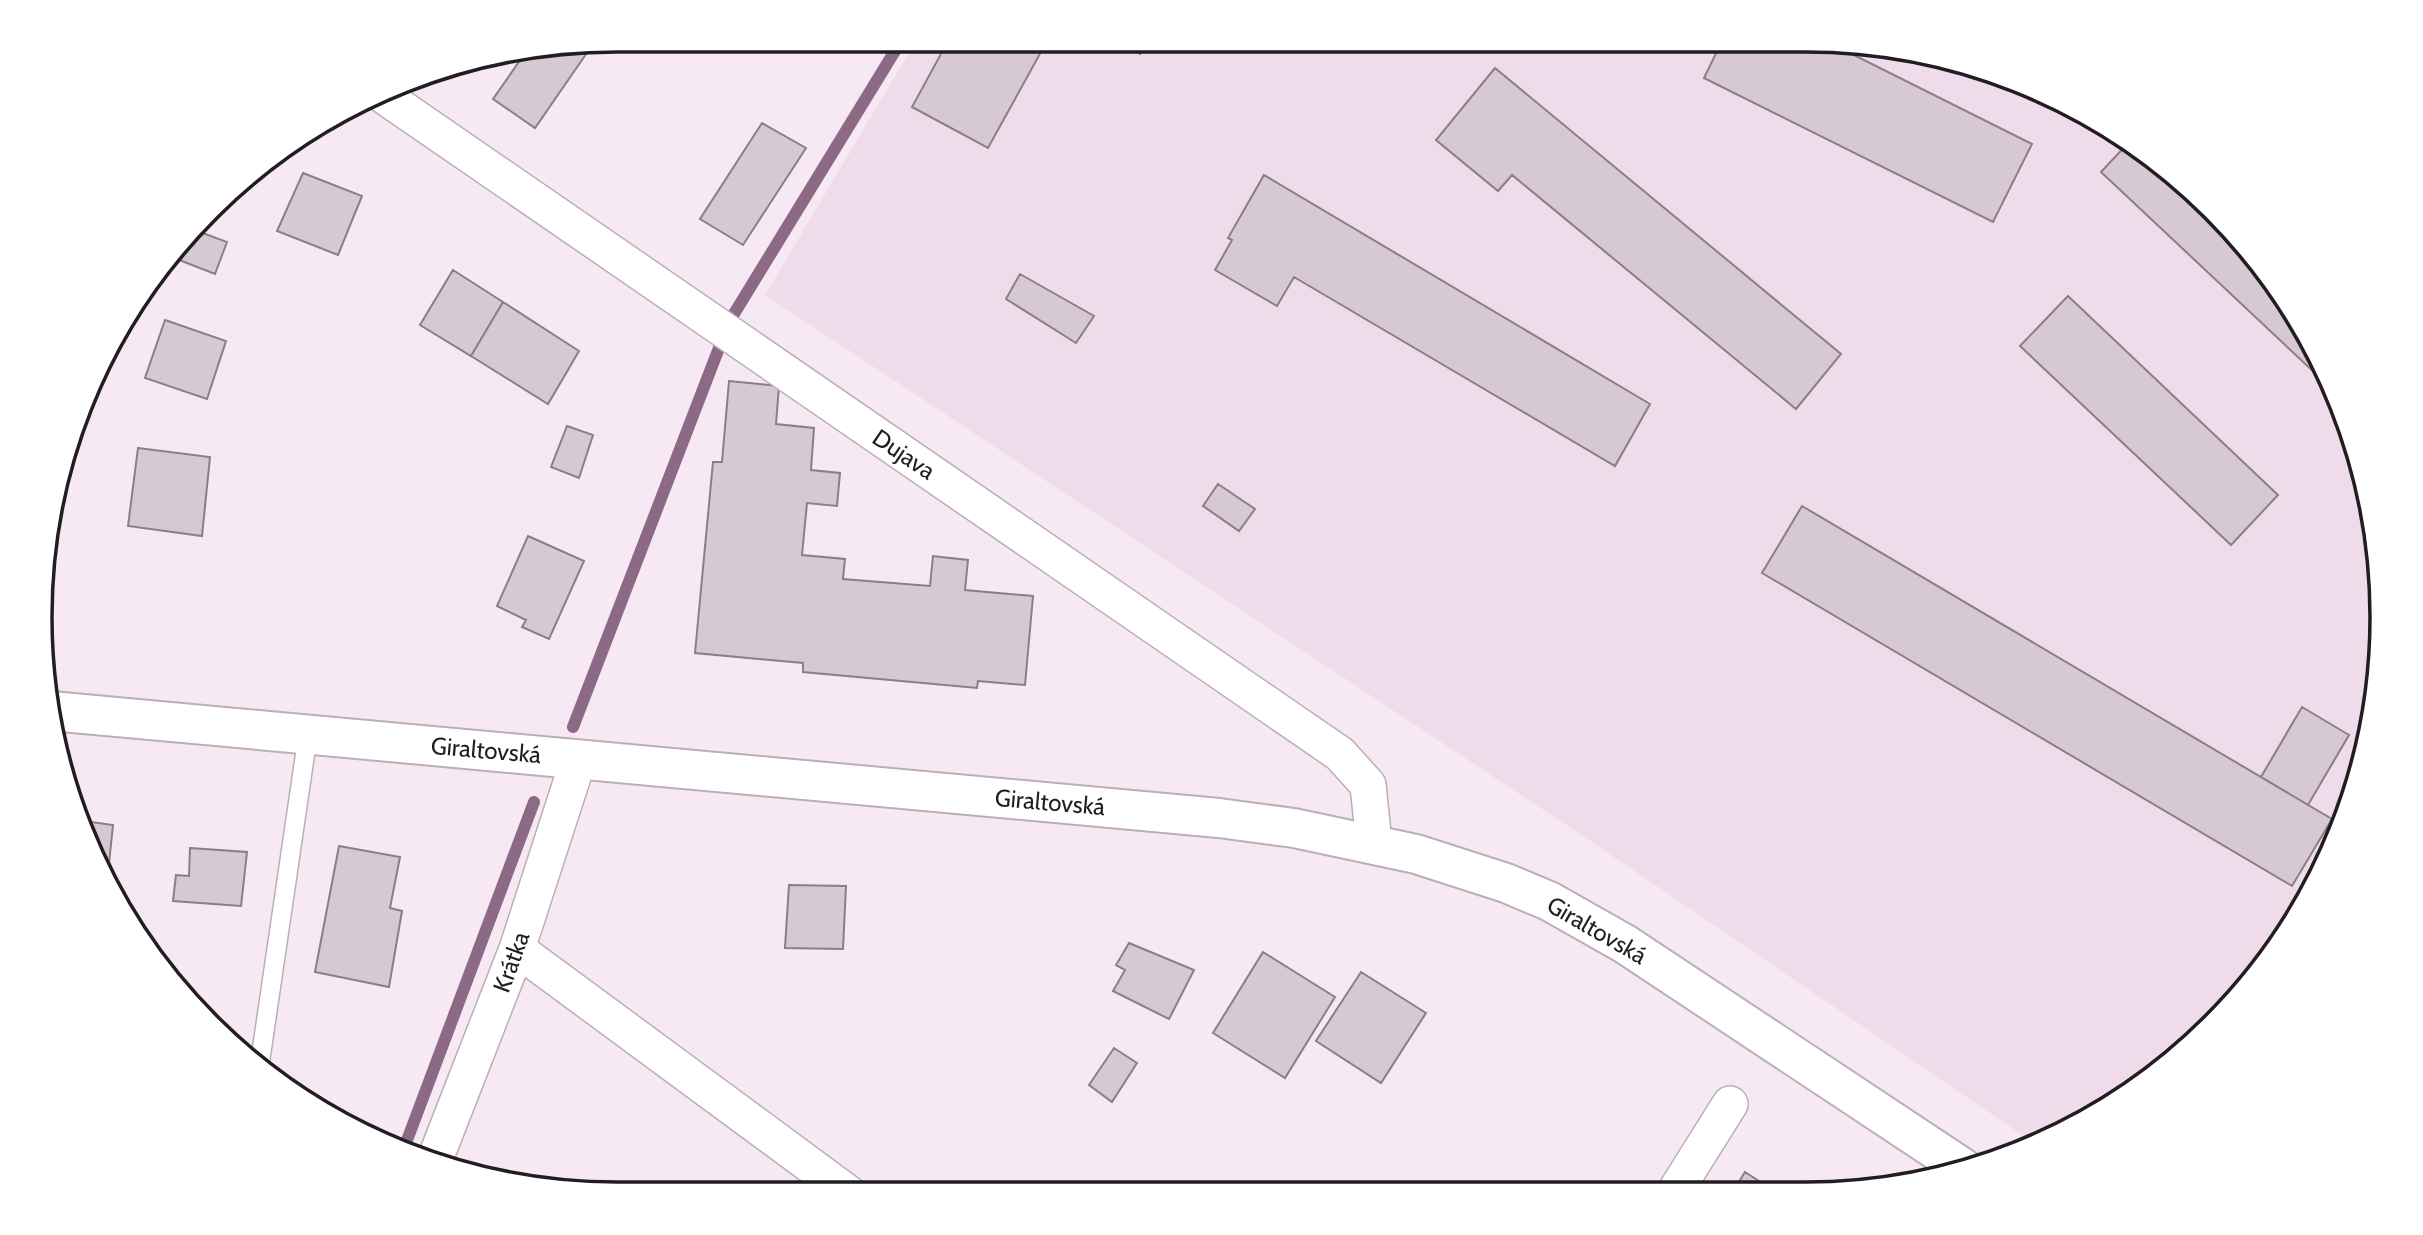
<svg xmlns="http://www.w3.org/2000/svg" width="2423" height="1235" viewBox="0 0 2423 1235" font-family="Cabin,sans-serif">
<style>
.built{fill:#f0dbeb}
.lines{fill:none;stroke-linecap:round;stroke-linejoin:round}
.stream{stroke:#8c6984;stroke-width:12}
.building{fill:#d7c9d4;stroke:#8b7e87;stroke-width:2}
.lane-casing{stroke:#bcaeb8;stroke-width:21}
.street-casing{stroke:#bcaeb8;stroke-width:38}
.secondary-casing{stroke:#bcaeb8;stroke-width:42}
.lane{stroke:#fff;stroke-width:18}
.street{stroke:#fff;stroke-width:35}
.secondary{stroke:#fff;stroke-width:38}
.labels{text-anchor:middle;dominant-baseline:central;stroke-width:5;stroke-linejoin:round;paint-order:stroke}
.street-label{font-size:24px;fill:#221d21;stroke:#fff}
.rim{fill:none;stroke:#221d21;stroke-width:3.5}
</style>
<rect width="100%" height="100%" fill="#f7e9f4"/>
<!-- built -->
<path class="built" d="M916,41H1843L1955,60L2060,100L2157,159L2239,237L2305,329L2352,432L2378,542L2382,655L2363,767L2323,872L2240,998L2157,1076L2037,1145L1583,836L765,295Z"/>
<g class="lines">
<!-- stream -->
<path class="stream" d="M573,727L729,322L901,41
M403,1151L534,802"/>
</g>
<!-- building -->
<path class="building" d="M948,41H1047L988,148L912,107Z
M1115,41H1148L1140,54Z
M1722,41H1826L2032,144L1993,222L1704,78Z
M593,44L535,128L493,99L523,56Z
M1495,68L1841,354L1796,409L1512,175L1498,191L1436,140Z
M762,123L806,148L743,245L700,219Z
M2129,142L2157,159L2239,237L2305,329L2333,390L2101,172Z
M303,173L362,196L338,255L277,231Z
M1264,175L1650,404L1615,466L1294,277L1277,306L1215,270L1232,240L1228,238Z
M192,229L227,242L215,274L169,256Z
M453,270L503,302L471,356L420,325Z
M1020,274L1094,316L1076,343L1006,299Z
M2068,296L2278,495L2231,545L2020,346Z
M503,302L579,351L548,404L471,356Z
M165,320L226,341L207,399L145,378Z
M729,381L779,386L776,424L814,428L811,470L840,473L837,506L807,503L802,555L845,559L843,579L930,586L933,556L968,560L965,590L1033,596L1025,685L978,681L977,688L803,672V663L695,653L713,462H722Z
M567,426L593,435L579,478L551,467Z
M138,448L210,457L202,536L128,526Z
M1218,484L1255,509L1239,531L1203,506Z
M1802,506L2332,819L2292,886L1762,573Z
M528,536L584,561L549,639L522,627L526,620L497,606Z
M2302,707L2349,735L2308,805L2261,777Z
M84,821L113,825L107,883L100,872Z
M339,846L400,857L390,908L402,911L389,987L315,972Z
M190,848L247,852L241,906L173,901L176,875L189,876Z
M789,885L846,886L843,949L785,948Z
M1129,943L1194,970L1169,1019L1113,991L1125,970L1116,965Z
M1263,952L1335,997L1285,1078L1213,1033Z
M1361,972L1426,1013L1381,1083L1316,1041Z
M1114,1048L1137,1063L1112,1102L1089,1085Z
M1745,1172L1773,1190H1734Z"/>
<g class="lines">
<!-- lane casing -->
<g class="lane-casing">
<path id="lane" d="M260,1062L308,734"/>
</g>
<!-- street casing -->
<g class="street-casing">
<path id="street" d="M384,96L1340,754L1368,785L1374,843
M517,949L848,1193
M434,1162L517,949L579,758
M1676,1190L1730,1104"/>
</g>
<!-- secondary casing -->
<g class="secondary-casing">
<path id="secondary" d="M51,711L1219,818L1294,828L1416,854L1506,883L1549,901L1625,944L1963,1168"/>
</g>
<!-- lane -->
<use href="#lane" class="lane"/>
<!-- street -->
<use href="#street" class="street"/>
<!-- secondary -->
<use href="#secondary" class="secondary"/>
</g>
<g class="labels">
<!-- street labels -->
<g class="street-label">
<text transform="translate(904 454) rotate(34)">Dujava</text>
<text transform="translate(486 750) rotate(5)">Giraltovská</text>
<text transform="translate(1050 802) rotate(5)">Giraltovská</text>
<text transform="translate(1597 930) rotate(30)">Giraltovská</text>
<text transform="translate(511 962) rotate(-70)">Krátka</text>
</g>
</g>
<!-- crop -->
<path d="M0 0H2423V1235H0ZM617 52H1805A565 565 0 0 1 2370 617V617A565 565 0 0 1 1805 1182H617A565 565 0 0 1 52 617V617A565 565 0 0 1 617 52Z" fill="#fff" fill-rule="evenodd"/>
<path class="rim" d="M617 52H1805A565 565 0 0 1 2370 617V617A565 565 0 0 1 1805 1182H617A565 565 0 0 1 52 617V617A565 565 0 0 1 617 52Z"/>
</svg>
